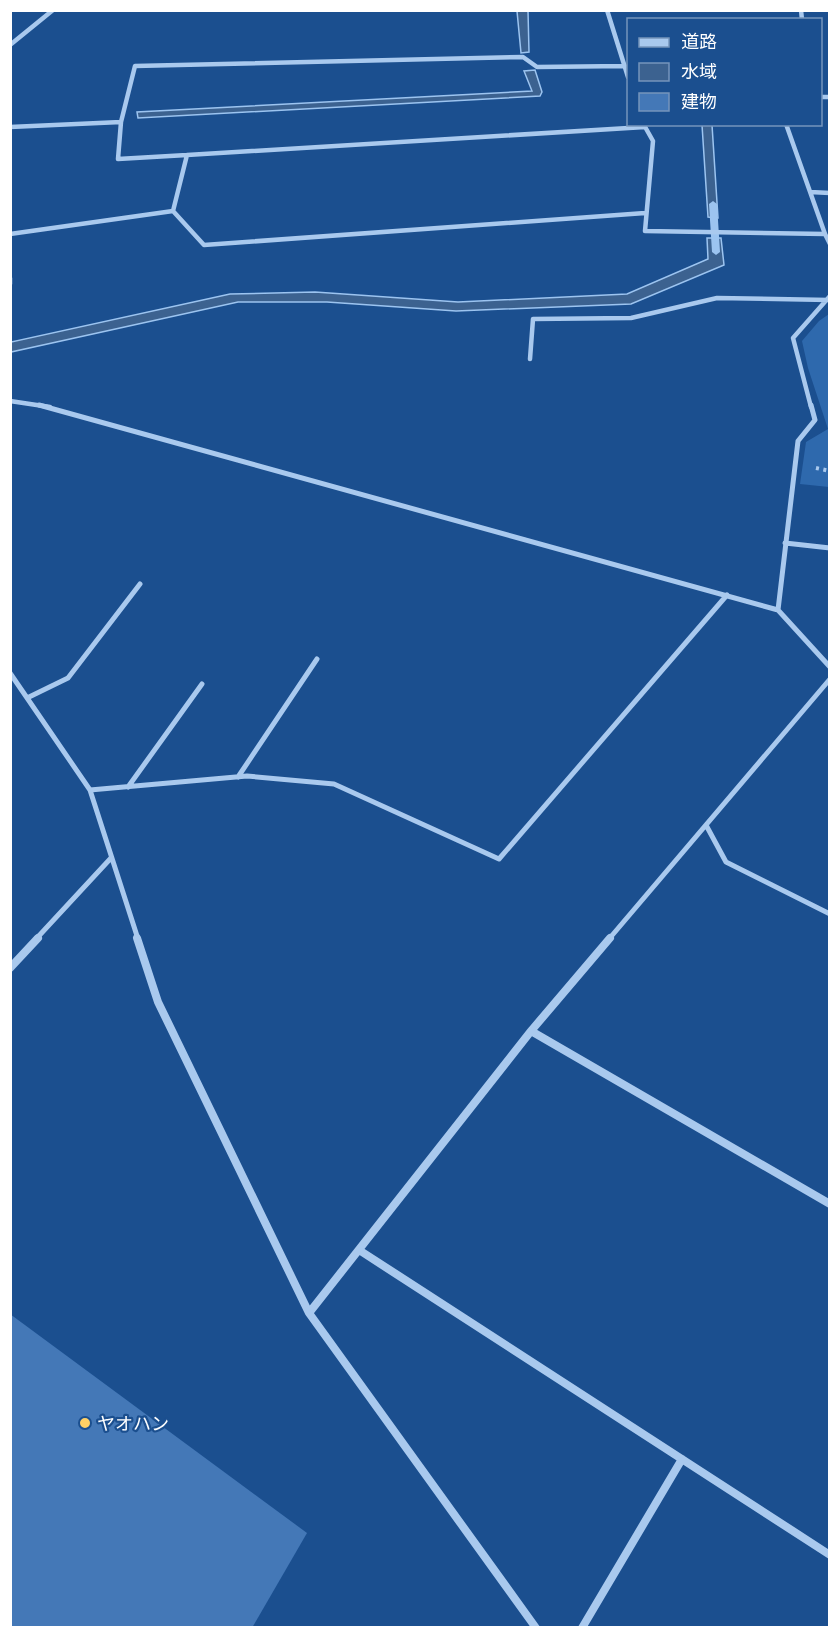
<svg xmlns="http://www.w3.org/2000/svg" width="840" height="1638" viewBox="0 0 840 1638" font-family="Commissioner,'Noto Sans JP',sans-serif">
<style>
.green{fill:#2e69ad}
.water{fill:#3c6290;stroke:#9cc4f0;stroke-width:1.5}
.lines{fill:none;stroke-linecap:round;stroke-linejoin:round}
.stream{fill:#9cc4f0;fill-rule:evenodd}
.building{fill:#4478b7}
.path{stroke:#a9c9ee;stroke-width:4;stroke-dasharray:3 4.5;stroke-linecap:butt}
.street-far2{stroke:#a9c9ee;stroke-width:4.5}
.street-far1{stroke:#a9c9ee;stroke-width:5}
.street{stroke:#a9c9ee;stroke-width:8}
.poi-dot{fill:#ffd166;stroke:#1b4f8f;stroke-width:2}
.labels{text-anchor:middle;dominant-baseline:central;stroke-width:4.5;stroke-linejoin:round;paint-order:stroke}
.near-poi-label{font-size:18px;fill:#fff;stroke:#1b4f8f;text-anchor:start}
</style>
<rect width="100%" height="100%" fill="#1b4f8f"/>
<!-- green -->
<path class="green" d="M829,314V487L800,484L806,442L828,429L808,368L802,341L819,321Z"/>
<!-- water -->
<path class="water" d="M517,11H528L529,52L521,53Z
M535,70L542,92L540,96L138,118L137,112L532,91L524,71Z
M702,125H712L718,218L708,217Z
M707,238H721L724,265L631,304L456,311L327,302H238L11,352V342L230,294L315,292L458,302L627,294L708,259Z"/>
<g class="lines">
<!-- stream -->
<path class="stream" d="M713,201L717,204L720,252L716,255L712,252L709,204Z"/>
</g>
<!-- building -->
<path class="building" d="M10,1314L307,1533L252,1628H10Z"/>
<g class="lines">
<!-- path -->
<path class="path" d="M816,468L830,471"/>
<!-- street-far2 -->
<path class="street-far2" d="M607,10L628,77
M801,10L802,20
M10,45L53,10
M820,97H830
M121,122L118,159L187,155
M786,124L825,234
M644,125L653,141L645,231L825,234L830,244
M10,127L121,122L135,66L523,57L537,67L625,66
M810,192L830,193
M173,211L204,245L645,213
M10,234L173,211L187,155L645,127
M10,278V284
M530,359L533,319L631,318L717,298L829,300
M10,401L50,407
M811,407L793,338L830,296"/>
<!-- street-far1 -->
<path class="street-far1" d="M39,405L778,610
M811,405L815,420L798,441L778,610L830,667
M785,543L830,548
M10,673L90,790L138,939
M27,698L68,678L140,584
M238,777L317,659
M128,787L202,684
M90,790L247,776L334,784L499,859L727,595
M706,825L726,862L830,914
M36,939L111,858
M609,939L830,679"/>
<!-- street -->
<path class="street" d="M137,938L158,1002L309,1313
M10,968L38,938
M531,1031L830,1204
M359,1250L830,1555
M536,1628L309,1313L531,1031L610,938
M582,1628L682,1459"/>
</g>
<!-- markers -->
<circle class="poi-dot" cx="85" cy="1423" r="6"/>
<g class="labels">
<!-- near-poi labels -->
<g class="near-poi-label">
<text x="97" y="1423">ヤオハン</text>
</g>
</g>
<!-- border -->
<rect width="840" height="1638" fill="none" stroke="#ffffff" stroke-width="24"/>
<!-- legend -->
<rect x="627" y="18" width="195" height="108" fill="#1b4f8f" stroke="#7695bc" stroke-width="1.5"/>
<rect x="639" y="38" width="30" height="9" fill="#a9c9ee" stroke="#7695bc" stroke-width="1.5"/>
<text x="681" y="48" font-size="18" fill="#ffffff">道路</text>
<rect x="639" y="63" width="30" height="18" fill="#3c6290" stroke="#7695bc" stroke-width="1.5"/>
<text x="681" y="78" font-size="18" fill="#ffffff">水域</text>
<rect x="639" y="93" width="30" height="18" fill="#4478b7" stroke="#7695bc" stroke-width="1.5"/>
<text x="681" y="108" font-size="18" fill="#ffffff">建物</text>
</svg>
